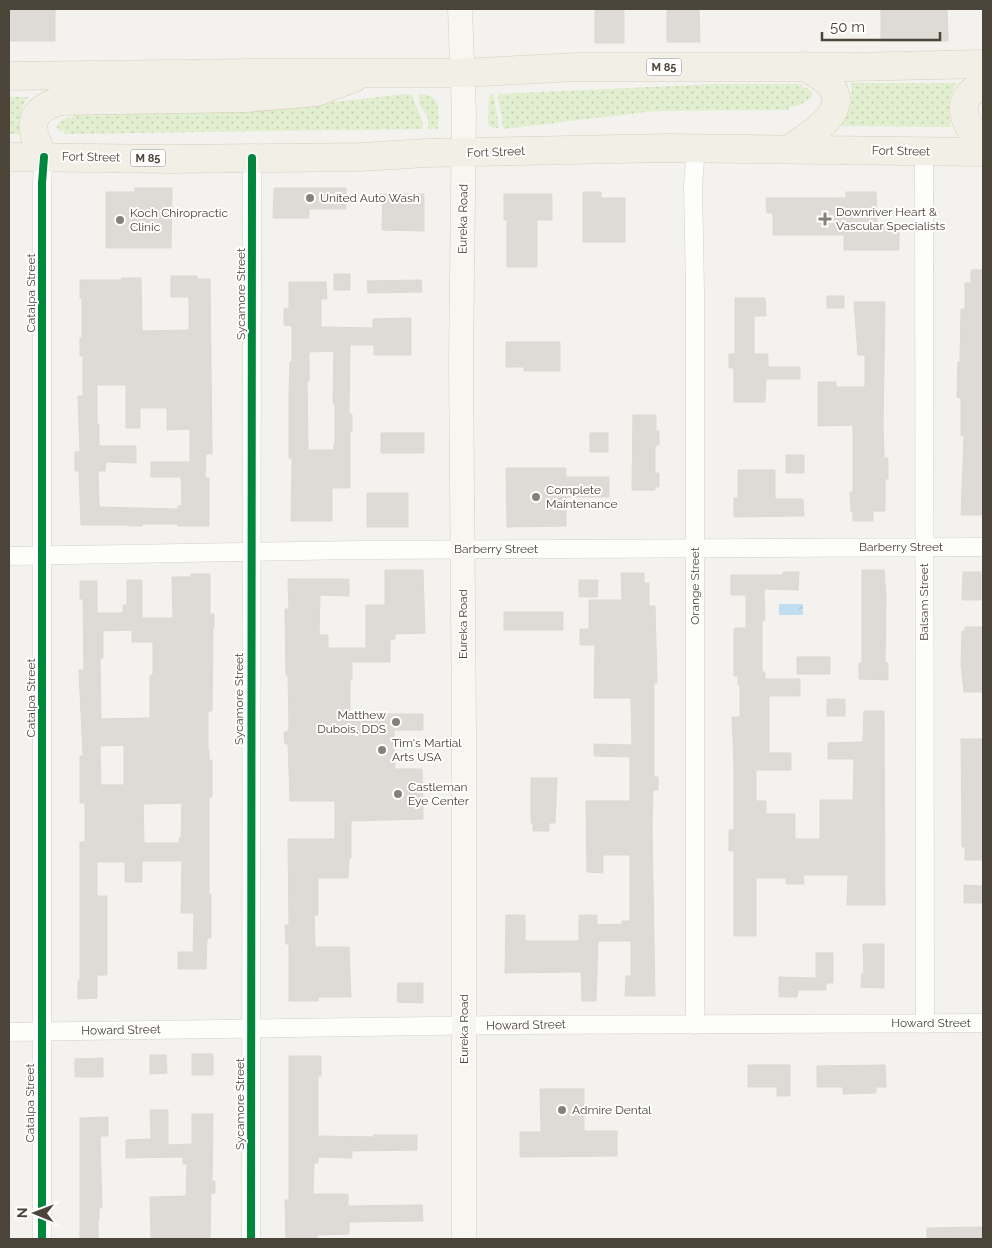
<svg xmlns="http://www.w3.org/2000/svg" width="992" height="1248" viewBox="0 0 992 1248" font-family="Raleway,sans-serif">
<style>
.grass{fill:url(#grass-dots)}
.water{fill:url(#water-ripples)}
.building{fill:#dedbd6;stroke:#dcd9d4;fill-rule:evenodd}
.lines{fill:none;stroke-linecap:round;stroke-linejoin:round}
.minor-casing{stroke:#d2d0cb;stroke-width:19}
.secondary-casing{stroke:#d3cfc5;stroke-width:25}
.primary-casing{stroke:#d6cebb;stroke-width:29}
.minor{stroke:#fdfdfc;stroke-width:18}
.secondary{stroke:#f7f6f1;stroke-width:24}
.primary{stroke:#f2efe6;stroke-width:28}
.cycleway-casing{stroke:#fff;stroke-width:11}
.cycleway{stroke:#00873e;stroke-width:8}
.poi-dot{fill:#868178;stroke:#fff;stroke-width:2}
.labels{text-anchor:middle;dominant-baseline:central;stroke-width:4;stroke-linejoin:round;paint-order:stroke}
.shield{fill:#fff;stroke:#817c74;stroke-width:1}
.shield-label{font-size:11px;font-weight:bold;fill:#4b4439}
.street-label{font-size:12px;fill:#4b4439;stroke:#fff}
.poi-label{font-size:12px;fill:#4b4439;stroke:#fff;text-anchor:start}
</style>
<defs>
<pattern id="grass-dots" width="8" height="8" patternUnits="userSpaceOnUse" patternTransform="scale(1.25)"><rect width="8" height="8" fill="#e1eecf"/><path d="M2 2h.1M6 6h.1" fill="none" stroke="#c3cdb2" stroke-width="1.8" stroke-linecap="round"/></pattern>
<pattern id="water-ripples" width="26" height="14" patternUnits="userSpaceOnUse" patternTransform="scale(1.25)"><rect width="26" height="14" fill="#c0ddf1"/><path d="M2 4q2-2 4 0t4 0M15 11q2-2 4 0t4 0" fill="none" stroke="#a6bfcf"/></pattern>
</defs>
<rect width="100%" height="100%" fill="#f4f2ee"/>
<!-- grass -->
<path class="grass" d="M851,83H957C947,99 948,109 951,127L841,126C852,109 852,103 851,83Z
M715,84H802V87C808,88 811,89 813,96C805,103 799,106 789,107V110L654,111L504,129H503C503,117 498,106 498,94Z
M494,93C494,105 499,116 498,128H493L488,124L489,96Z
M406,94L413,95C415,108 423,115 423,129L64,134V131H60L56,126L63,119L73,117L74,113L251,111Z
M419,94C443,94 438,111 438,129H428V118L419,104Z
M9,97H28C20,109 19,120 19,134H9Z"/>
<!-- water -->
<path class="water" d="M779,604H803V615H779Z"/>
<!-- building -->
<path class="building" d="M9,9H55V41H9Z
M595,9H624V43H595Z
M881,9H947L948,41H881Z
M667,10H699L700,42H667Z
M135,188H172L171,248H106V192H135Z
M274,188H346V209H309V218H273Z
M583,192H601V198H625V242H583Z
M846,192H876L877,225H899V250H844V235H773V213H767L766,198H846Z
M383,194H424V231L382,230Z
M504,194H552V220H537V267H507V220H504Z
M971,270H983L982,515H961L964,436H961V398L957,397L958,362H960L961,309H965V283H971Z
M334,274H350V290H334Z
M171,276H197V279H210L212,454H206L205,478H209V526H178V524H142V526H129V525H81L79,471H75V452H80L78,396H83V356H80V338H82V298H80V280H122V278H141L142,331L189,330V297H171ZM97,385H126V428H140V408H167V430L190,429V462H151V477H181L182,506H178V509L99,507L98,471H105L106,462L136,463V446H99V424H97Z
M421,280L422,292L368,293L367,281Z
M289,282H326L327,299H321V327L373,328V319L411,318V355H374V345H350L349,414H352V431H350V488H332V521H291L292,458H289V393L290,362H292V326L284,325V309L289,308ZM334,351L333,403H335V444H334V450H308L307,381H309V352Z
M827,296H844V308H827Z
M735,298H765L766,316H754V354H768V367H800V379H766L765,402H734V368H729V354H735Z
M854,302H885L883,424L884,458H888V479H885V511H873V521H853V512H851L850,492H853V425L818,426V382H836V387H865V355H858Z
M506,342H560V371H524V367H506Z
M633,415H656V431H659V445H656L655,447V473H659V487H655V490H632Z
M381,433H424V453H381Z
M590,433H608V452H590Z
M786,455H804V473H786Z
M506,468H566V477H609V497H566V526L507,527Z
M738,470H775V499H803L804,516L734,517V498H738Z
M367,493H408V527H367Z
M385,570H423L425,633L395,634V639L390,640V662H352V680H350V714H423V730H394L395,769H422L423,819L351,821V858H349L348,878H318V915H314L315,947H349L351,997H318V1001H289V944H286L285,925H289L288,839H335V801H290L288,744H285L284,732H288L289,725L288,675H286L285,609H289L288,579H349V596L320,595L319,635H328V648H366V605H385Z
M862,570H884L886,596L885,663H888V680L859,679V663H862Z
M783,572H799L798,590L764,589L765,620L762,621V672H765V679H800V696H769V753H791V770H756V801H766V814H795V839H820V800H853L854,759H828V743L863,742L864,711H884L885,905H847L848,875H803L804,884H786V878H756V936H734V851H729V830H734V764L732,717H740V685H738V676H734V630L735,628H746V595H731V575H783Z
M963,572H981V600H962Z
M621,573H644V583H649V606H655L657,683H654V777H658V790H653L652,827L655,996H625L626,976H631V941H598L596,1001H582L581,972L505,973L506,915H525V941H579V915H597V925L622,924V921H630V855H603V873L587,872L586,801H630V757L594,756V744L632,745L631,698H594L595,645H580V629H589V600H622Z
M191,574H210V614H214V627H213L212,711H208V750H209V760H212V797H209V895L211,894V938H207L206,969H178V952H193L194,913H181L182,861H142V882H125V862H97V896H107V975H97V998L78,999V981H80V842H85V803H80V756H83L79,670H84L83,599H80V581H97V613H123V605H127V580H142V618H173L172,577H191ZM132,630V642H153V675H150V718L101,719L100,658H103V631ZM124,745V785H101L100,746ZM182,803L181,838H179V843H144L143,804Z
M579,580H598L597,597H579Z
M504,612H563V630H504Z
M965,627H983L982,692H964L961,665L962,631H965Z
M797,657H830V674H797Z
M827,699H845V716H827Z
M961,739H983V860H965V847H962Z
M531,778H557L555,823H549V831H533V823H531Z
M964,885L983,886V903H964Z
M863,944H884V988L861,987L862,973H864Z
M816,953H833V983H826V990H798L797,997H779V977L816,978Z
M398,983H423V1003L397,1002Z
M192,1054H213V1075H192Z
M150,1055H166L167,1073L150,1074Z
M289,1056H321V1076H318V1136L374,1137L373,1135H417V1150L352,1151V1158L318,1157V1163H314L313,1194H348V1206L422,1205L423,1221L349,1222V1234L317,1235V1239H286L285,1200H289Z
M103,1058V1077H75V1059Z
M748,1065H790V1096H777V1087H748Z
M885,1065L886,1087H876V1093L843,1094V1087H817V1066Z
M540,1089H584V1131H617V1156L520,1157V1132H541Z
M150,1110H168V1145L192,1144V1114H213L212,1181H215V1193H211L210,1239H151L150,1197L186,1196L187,1164H183V1157L126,1158V1140L151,1139Z
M108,1117V1136H100L102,1208H99V1220H98V1239H80V1118Z
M983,1227V1239H927V1228Z"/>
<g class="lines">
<!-- minor casing -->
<g class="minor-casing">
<path id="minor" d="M924,151L925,1024
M9,556L359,550L983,547
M695,1025V291L693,186L696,148
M9,1032L502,1025L983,1023
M42,1239V183L44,157
M251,1239L252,158"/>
</g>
<!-- secondary casing -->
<g class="secondary-casing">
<path id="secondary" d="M460,9L464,113L461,361L464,728V1239"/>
</g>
<!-- primary casing -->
<g class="primary-casing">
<path id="primary" d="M9,76L249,73H463L577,67H848L983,64
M983,86C950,98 966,127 983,145
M790,149C808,135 852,112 830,85C823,77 813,72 804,66
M9,157L172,159L361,157L426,153L668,148L983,152
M44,157C29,129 26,111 60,101L246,98L317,92L354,78"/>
</g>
<!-- minor -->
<use href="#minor" class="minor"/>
<!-- secondary -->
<use href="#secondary" class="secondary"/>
<!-- primary -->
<use href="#primary" class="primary"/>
<!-- cycleway casing -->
<g class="cycleway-casing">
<path id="cycleway" d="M42,1239V183L44,157
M251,1239L252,158"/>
</g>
<!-- cycleway -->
<use href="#cycleway" class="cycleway"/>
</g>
<!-- markers -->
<g class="poi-dot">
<circle cx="310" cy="198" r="5"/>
<path d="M822.5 211.5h5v5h5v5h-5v5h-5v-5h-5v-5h5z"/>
<circle cx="120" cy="220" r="5"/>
<circle cx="536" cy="497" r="5"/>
<circle cx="396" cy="722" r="5"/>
<circle cx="382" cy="750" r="5"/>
<circle cx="398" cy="794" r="5"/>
<circle cx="562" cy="1110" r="5"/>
</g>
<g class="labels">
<!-- shield labels -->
<g class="shield">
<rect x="646.5" y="58.5" width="35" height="17" rx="4"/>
<rect x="130.5" y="149.5" width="35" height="17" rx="4"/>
</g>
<g class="shield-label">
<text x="664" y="67">M 85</text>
<text x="148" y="158">M 85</text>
</g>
<!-- street labels -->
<g class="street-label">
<text transform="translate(901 151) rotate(1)">Fort Street</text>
<text transform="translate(496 152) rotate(-2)">Fort Street</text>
<text transform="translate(91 157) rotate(1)">Fort Street</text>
<text transform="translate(463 219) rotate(-89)">Eureka Road</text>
<text transform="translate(31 293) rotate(-90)">Catalpa Street</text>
<text transform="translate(241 294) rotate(-90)">Sycamore Street</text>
<text x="901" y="547">Barberry Street</text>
<text x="496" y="549">Barberry Street</text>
<text transform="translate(695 586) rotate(-90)">Orange Street</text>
<text transform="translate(924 602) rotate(-90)">Balsam Street</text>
<text transform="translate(463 624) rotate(-90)">Eureka Road</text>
<text transform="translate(31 698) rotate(-90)">Catalpa Street</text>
<text transform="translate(239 699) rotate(-90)">Sycamore Street</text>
<text x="931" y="1023">Howard Street</text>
<text transform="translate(526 1025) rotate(-1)">Howard Street</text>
<text transform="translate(464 1029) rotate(-90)">Eureka Road</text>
<text transform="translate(121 1030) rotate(-1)">Howard Street</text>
<text transform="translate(30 1103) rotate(-90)">Catalpa Street</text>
<text transform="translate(240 1104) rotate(-90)">Sycamore Street</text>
</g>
<!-- poi labels -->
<g class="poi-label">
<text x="320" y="198">United Auto Wash</text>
<text x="836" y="212">Downriver Heart &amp;<tspan x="836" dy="14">Vascular Specialists</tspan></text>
<text x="130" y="213">Koch Chiropractic<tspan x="130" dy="14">Clinic</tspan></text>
<text x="546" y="490">Complete<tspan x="546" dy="14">Maintenance</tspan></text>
<text x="386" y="715" text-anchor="end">Matthew<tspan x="386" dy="14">Dubois, DDS</tspan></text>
<text x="392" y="743">Tim's Martial<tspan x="392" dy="14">Arts USA</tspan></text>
<text x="408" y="787">Castleman<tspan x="408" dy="14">Eye Center</tspan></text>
<text x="572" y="1110">Admire Dental</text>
</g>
</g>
<!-- border -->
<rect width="992" height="1248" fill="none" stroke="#4b4439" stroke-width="20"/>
<!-- north arrow -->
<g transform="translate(35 1213) rotate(271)" stroke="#ffffff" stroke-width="4" paint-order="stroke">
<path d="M0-4L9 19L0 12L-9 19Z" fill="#4b4439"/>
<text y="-8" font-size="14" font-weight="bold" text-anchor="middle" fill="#4b4439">N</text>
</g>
<!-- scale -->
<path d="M822 32v8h118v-8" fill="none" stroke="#4b4439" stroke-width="2.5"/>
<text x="830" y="32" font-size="15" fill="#4b4439" stroke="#ffffff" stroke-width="4" paint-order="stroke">50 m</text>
</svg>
